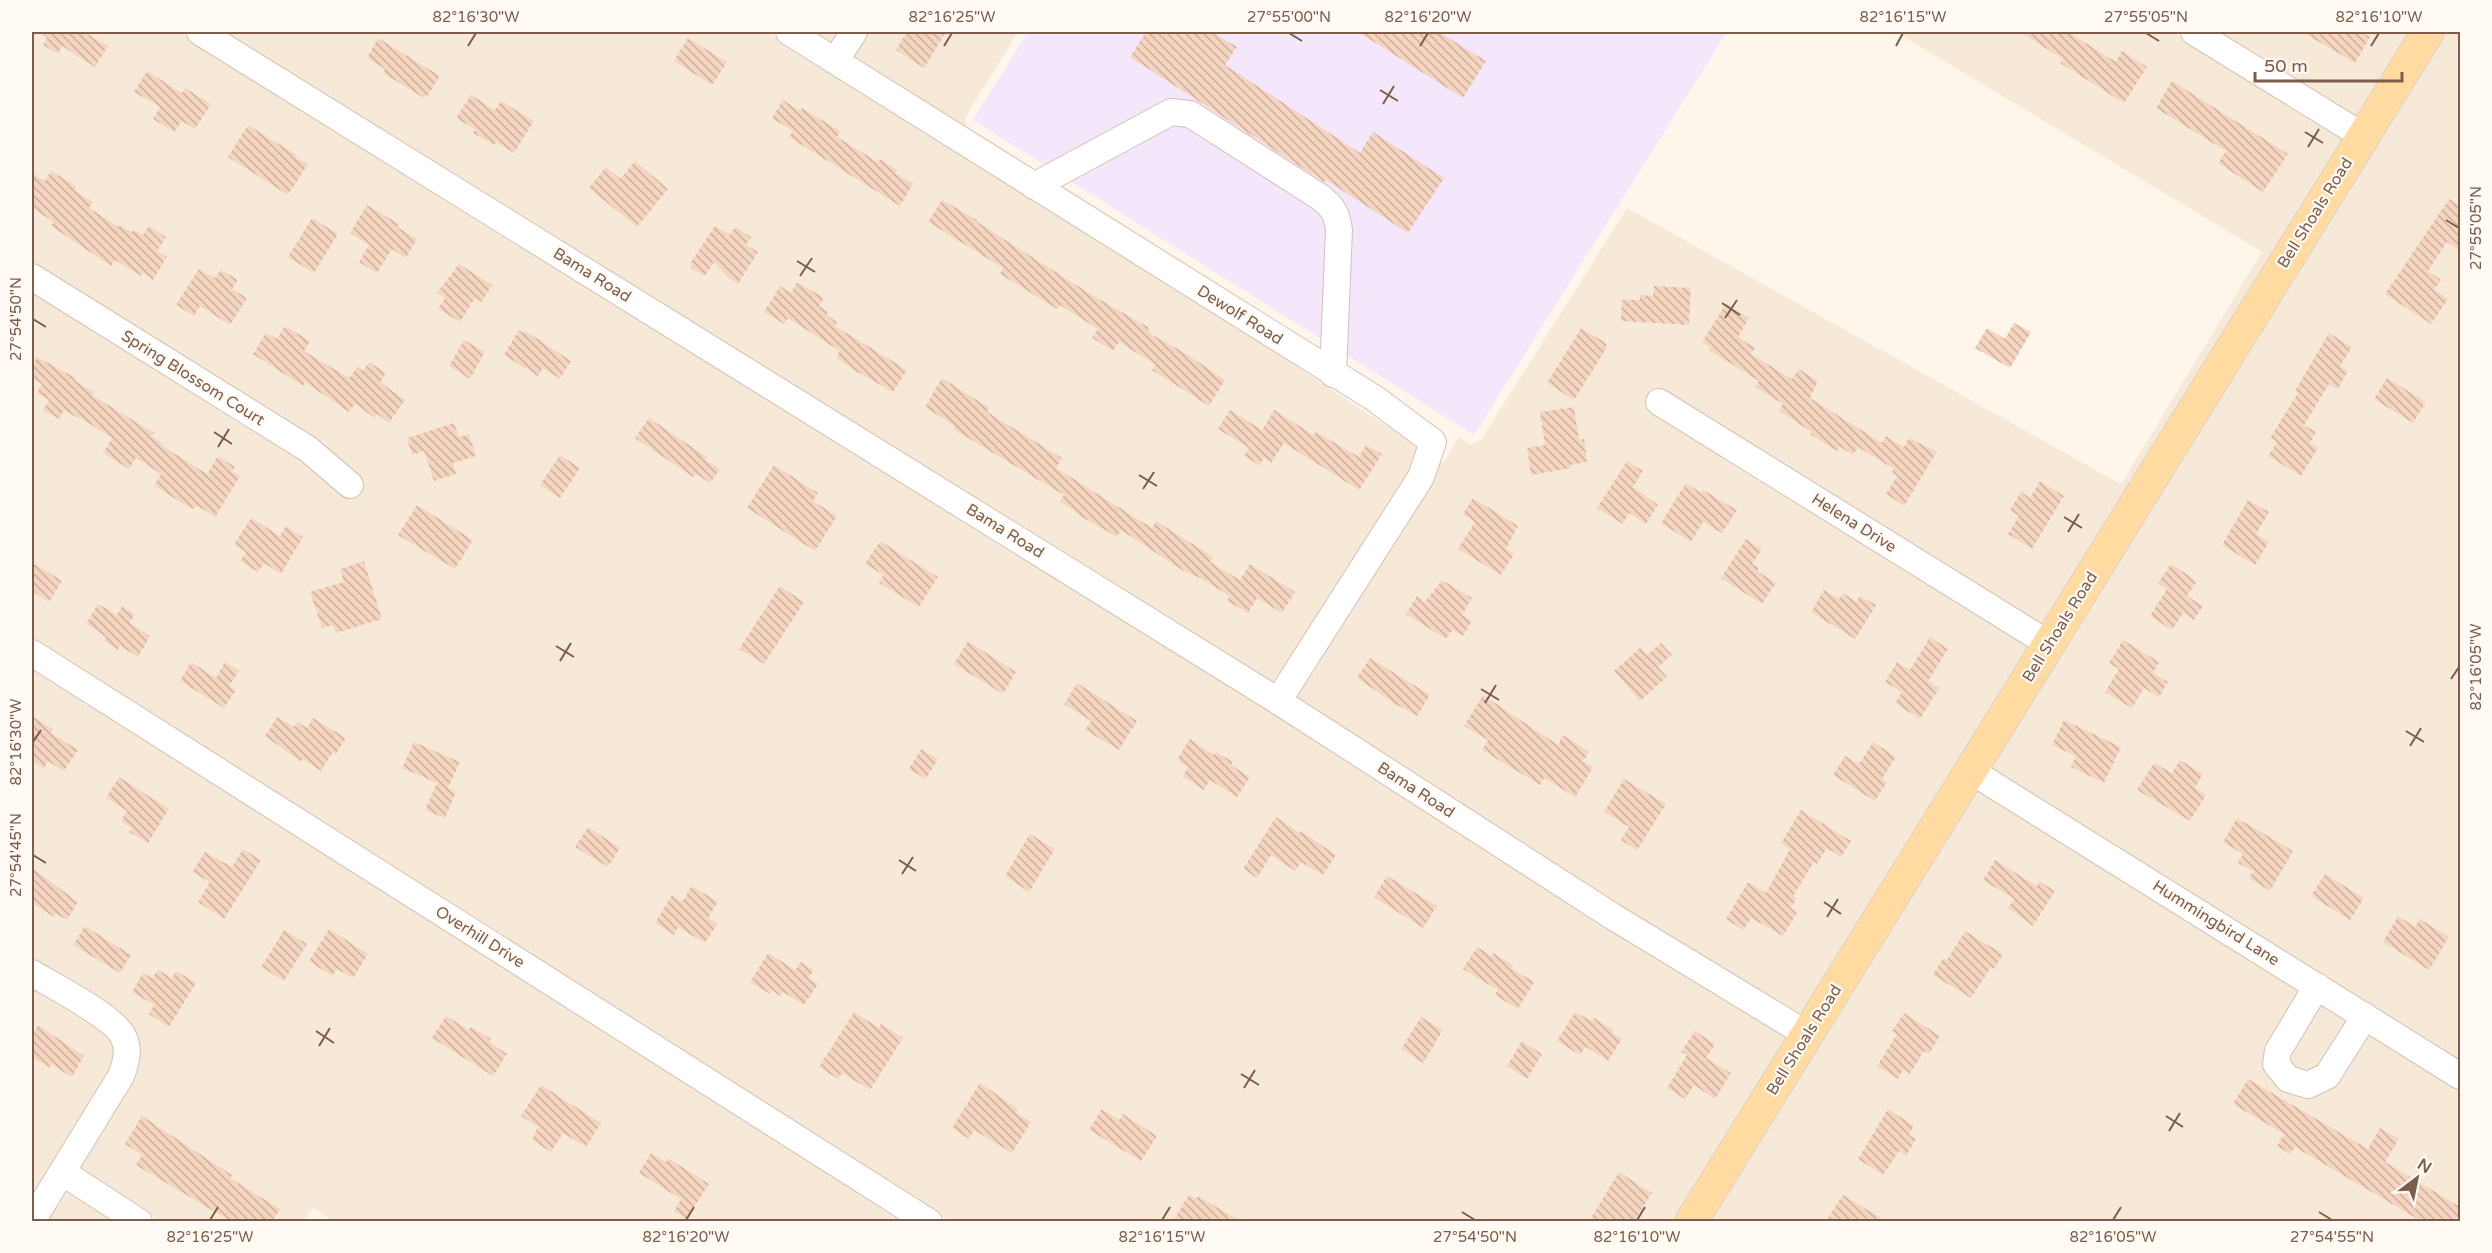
<svg xmlns="http://www.w3.org/2000/svg" width="2492" height="1253" viewBox="0 0 2492 1253" font-family="'Varela Round',sans-serif">
<style>
.residential{fill:#f7e9d8}
.education{fill:#f4e7fb}
.building{fill:url(#building-back-hatch)}
.lines{fill:none;stroke-linecap:round;stroke-linejoin:round}
.minor-casing{stroke:#d5c0b1;stroke-width:28}
.major-casing{stroke:#dbd1cc;stroke-width:34}
.minor{stroke:#fff;stroke-width:26}
.major{stroke:#ffdba1;stroke-width:32}
.ticks{fill:none;stroke:#7d5c4a;stroke-width:2}
.labels{text-anchor:middle;dominant-baseline:central;stroke-width:4.5;stroke-linejoin:round;paint-order:stroke}
.street-label{font-size:16px;fill:#7d5c4a;stroke:#fffaf3}
.neatline{fill:none;stroke:#7d5c4a;stroke-width:2}
.ticks-label{font-size:15px;text-anchor:middle;fill:#7d5c4a}
</style>
<defs>
<pattern id="building-back-hatch" width="6" height="6" patternUnits="userSpaceOnUse" patternTransform="scale(1.5)"><rect width="6" height="6" fill="#f6d5c0"/><path d="M-1 5l2 2M0 0l6 6M5-1l2 2" fill="none" stroke="#ccb09e"/></pattern>
</defs>
<rect width="100%" height="100%" fill="#fef6eb"/>
<!-- residential -->
<path class="residential" d="M32,32H179L1272,711L1793,1039L1679,1221H950L32,640V290L302,459L351,501L365,483L314,440L32,263Z
M222,32H767L1186,294L1420,448L1412,473L1276,686Z
M810,32H842L833,46Z
M866,32H1018L966,116V127L983,138L981,139L850,57Z
M1896,32H2173L2349,140L2046,628L1657,387L1645,406L2035,648L1805,1019L1618,906L1293,697L1438,459L1443,463L1459,437L1471,445L1481,440L1627,208L2121,484L2262,252Z
M2216,32H2416L2361,121Z
M2440,32H2460V1062L1985,766Z
M32,667L907,1221L334,1222L313,1208L303,1221H160L77,1168L129,1081L123,1016L32,960Z
M1973,786L2460,1089V1221L1703,1222Z
M32,986L107,1033L114,1043L116,1062L32,1202Z
M65,1188L117,1222H43Z"/>
<!-- education -->
<path class="education" d="M1028,32H1727L1474,435L973,120Z"/>
<!-- building -->
<path class="building" d="M39,32H84L108,46L95,67L62,46L58,54L43,45L47,37Z
M907,32H946L924,68L896,50Z
M1146,32H1212L1237,47L1225,65L1360,153L1373,132L1444,178L1408,233L1326,180L1324,182L1130,57Z
M1358,32H1439L1486,61L1463,98Z
M2020,32H2068L2116,62L2122,51L2147,67L2124,103L2060,63L2063,59Z
M2302,32H2360L2370,37L2355,63Z
M378,38L440,76L428,95L424,98L383,73L385,69L367,58Z
M688,38L727,62L712,85L674,61Z
M147,71L182,93L185,88L211,104L195,129L182,121L174,132L153,119L160,107L134,92Z
M2172,81L2288,154L2263,192L2218,163L2226,151L2156,108Z
M471,95L495,110L501,101L534,121L514,153L496,142L494,145L473,133L475,129L456,118Z
M783,100L800,111L802,108L840,131L837,137L878,162L880,159L897,170L895,173L913,184L900,206L789,137L793,131L772,118Z
M248,125L297,155L295,157L308,164L288,195L228,157Z
M635,161L668,189L637,227L589,188L606,167L620,179Z
M51,171L76,186L74,190L93,202L89,208L119,227L120,225L131,232L134,230L143,235L149,226L166,237L157,251L167,257L153,280L143,273L141,276L115,260L111,266L51,226L54,222L32,208V173L45,181Z
M2449,199L2460,206V251L2447,242L2428,271L2441,280L2434,289L2448,299L2431,324L2385,294Z
M942,200L977,220L976,221L999,236L1092,295L1148,327L1149,333L1185,353L1225,380L1209,406L1152,370L1156,365L1119,342L1113,351L1092,338L1098,329L1060,305L1057,309L1000,274L1003,268L928,222Z
M367,205L399,224L397,227L417,239L406,258L392,249L377,273L359,262L369,245L350,233Z
M312,218L338,234L314,273L288,257Z
M715,226L730,235L735,227L751,237L746,245L758,252L738,284L729,278L714,262L705,276L691,268V262Z
M459,264L492,285L482,302L475,298L460,322L438,309L445,298L437,293Z
M199,269L215,278L221,270L238,280L232,289L247,298L230,325L200,306L194,316L176,305Z
M797,282L824,298L819,306L828,312L826,315L837,322L835,326L907,370L893,392L852,369L836,357L840,351L788,318L784,324L764,312L780,286L791,293Z
M1654,286L1691,288L1689,325L1621,321L1622,300H1640V295L1653,296Z
M1726,304L1749,318L1738,337L1755,348L1751,354L1792,379L1799,369L1818,381L1810,398L1882,443L1886,436L1904,447L1909,438L1937,452L1904,506L1886,494L1897,476L1892,472L1894,469L1858,447L1853,455L1840,447L1837,451L1810,434L1812,432L1779,411L1783,404L1755,387L1759,381L1709,350L1711,348L1702,342Z
M2014,323L2031,332L2010,368L1975,348L1987,328L2005,339Z
M285,326L310,341L304,351L349,378L357,367L363,371L369,362L386,373L380,382L405,400L389,423L377,414L375,418L355,404L349,412L305,382L303,386L253,354L266,333L277,339Z
M1581,328L1606,343V349L1574,400L1547,383Z
M519,330L523,333L524,330L571,361L560,379L543,368L538,376L504,355Z
M2329,333L2352,347L2340,366L2348,371L2338,389L2329,384L2304,425L2316,432L2310,443L2318,448L2301,476L2268,456L2277,442L2270,438L2298,393L2295,391Z
M464,340L485,352L470,379L449,366Z
M37,357L76,378L74,380L94,392L92,395L154,433L151,436L162,443L161,445L207,474L218,456L235,467L232,471L240,476L215,517L198,506L192,509L154,486L161,474L136,458L129,469L103,453L112,438L79,417L78,418L64,410L59,419L43,410L49,400L37,393L42,384L32,378V366Z
M942,378L989,408L987,412L1062,458L1056,468L1152,528L1156,521L1213,557L1210,562L1240,580L1250,564L1295,592L1282,613L1257,598L1248,613L1227,601L1230,596L1200,578L1182,570L1121,530L1117,537L1082,517L1060,501L1064,495L953,429L955,426L925,407Z
M2387,378L2426,402L2413,423L2374,399Z
M1574,407L1579,440L1584,439L1587,462L1570,465L1571,468L1531,475L1527,448L1545,445L1540,412Z
M1230,410L1262,430L1274,410L1314,435L1316,432L1359,457L1366,445L1382,454L1359,490L1284,443L1271,463L1264,458L1259,465L1244,456L1249,448L1218,429Z
M649,418L707,457L705,460L720,469L710,483L696,474L693,477L635,438Z
M454,423L459,437L469,434L476,456L453,463L456,474L434,481L424,451L412,455L407,438Z
M560,455L580,468L560,498L540,485Z
M1627,461L1643,471L1633,487L1658,505L1646,524L1629,513L1623,524L1597,508Z
M774,465L818,493L813,501L837,516L815,551L747,508Z
M2040,481L2064,496L2032,549L2008,534L2019,516L2010,510L2021,492L2030,498Z
M1686,483L1701,493L1703,490L1737,510L1722,533L1703,522L1691,542L1661,523Z
M1473,498L1518,526L1506,549L1514,554L1501,575L1458,549L1475,522L1463,514Z
M2248,500L2269,512L2256,534L2269,542L2255,565L2222,545Z
M417,505L473,540L455,569L398,535Z
M251,518L280,536L286,526L303,537L281,574L264,563L258,572L240,561L246,552L234,545Z
M1746,539L1762,549L1752,564L1759,568L1757,571L1776,583L1762,604L1721,578Z
M880,541L938,577L919,607L879,583L884,575L865,564Z
M364,561L382,619L336,633L333,625L322,628L310,592L344,582L340,569Z
M32,562L62,581L49,602L32,591Z
M2171,564L2197,581L2187,596L2203,606L2194,620L2183,613L2172,630L2150,616L2167,589L2158,583Z
M1442,580L1472,598L1462,615L1472,621L1463,636L1452,630L1446,639L1406,614L1417,596L1425,602Z
M780,586L804,602L764,664L739,649Z
M1824,590L1839,599L1843,593L1856,602L1860,596L1876,605L1855,639L1811,612Z
M98,604L117,615L122,606L135,614L130,623L150,636L138,657L120,646L118,650L104,641L106,637L86,624Z
M1930,637L1948,649L1928,681L1939,688L1920,719L1895,703L1902,692L1885,682L1897,662L1910,670Z
M2123,640L2159,662L2153,673L2168,682L2159,697L2144,688L2132,708L2105,692L2119,669L2109,663Z
M968,641L1016,672L1003,694L954,664Z
M1661,643L1672,655L1658,667L1667,677L1640,701L1614,671L1641,647L1647,655Z
M1370,658L1430,695L1417,716L1397,705L1357,678Z
M191,662L216,678L225,662L239,671L229,686L236,690L224,708L180,681Z
M1077,683L1137,721L1119,750L1085,730L1091,721L1064,704Z
M1483,695L1558,745L1563,735L1589,752L1583,761L1593,767L1575,797L1544,778L1540,785L1482,750L1488,740L1464,726Z
M32,716L53,729L51,733L78,750L64,771L48,761L44,769L32,761Z
M277,717L294,727L297,722L307,728L313,718L346,738L336,754L333,752L321,771L304,760L300,761L265,736Z
M2064,720L2121,747L2104,783L2071,767L2076,756L2052,745Z
M1190,739L1214,755L1216,752L1233,762L1231,765L1250,777L1237,797L1210,780L1204,790L1183,777L1188,767L1177,760Z
M414,742L460,762L448,788L456,792L445,818L425,810L437,783L402,768Z
M1873,742L1896,757L1882,779L1887,782L1875,801L1833,775L1845,756L1859,764Z
M921,749L938,759L926,779L909,769Z
M2180,760L2203,774L2195,788L2206,795L2190,821L2137,790L2154,763L2172,773Z
M119,777L169,809L148,843L129,832L132,828L121,821L127,811L106,798Z
M1624,779L1666,804L1637,850L1621,840L1629,827L1604,812Z
M1801,810L1851,841L1841,857L1827,848L1817,864L1814,862L1793,896L1797,898L1791,908L1797,913L1783,936L1751,918L1743,930L1726,919L1748,882L1766,893L1790,849L1781,843Z
M1276,817L1300,833L1301,831L1336,855L1323,875L1301,862L1295,871L1271,855L1257,878L1243,869Z
M2237,818L2293,851L2270,891L2249,878L2253,871L2238,863L2243,854L2223,842Z
M588,827L620,848L608,867L575,847Z
M1030,834L1055,849L1029,892L1005,876Z
M243,849L261,860L224,919L198,902L210,882L192,872L205,852L232,867Z
M1995,860L2037,886L2039,881L2055,891L2033,926L2008,908L2014,899L1983,880Z
M32,868L78,902L67,920L56,914L54,917L32,903Z
M2325,874L2364,898L2350,920L2311,896Z
M1387,876L1437,906L1423,928L1374,897Z
M692,886L718,902L708,918L717,924L705,943L678,927L674,935L655,923L672,895L682,902Z
M2398,916L2415,927L2420,919L2449,937L2429,970L2383,942Z
M85,926L131,955L120,973L73,945Z
M329,929L368,954L353,978L337,969L332,976L309,961Z
M284,930L307,944L284,981L261,967Z
M1965,931L2003,954L1994,969L1991,967L1971,998L1933,975L1943,958L1947,960Z
M1477,947L1492,956L1493,953L1513,965L1511,968L1534,982L1518,1009L1495,995L1498,990L1463,969Z
M768,953L795,970L801,962L814,970L808,978L818,984L804,1005L783,992L780,996L772,990L770,994L750,982Z
M158,970L172,978L176,971L196,983L169,1027L149,1014L154,1005L132,992L143,973L152,978Z
M854,1012L879,1028L881,1024L903,1038L870,1090L842,1073L838,1079L819,1067Z
M1575,1012L1592,1021L1594,1018L1614,1030L1612,1033L1622,1039L1608,1061L1586,1047L1580,1055L1557,1041Z
M1904,1013L1940,1036L1929,1054L1924,1051L1910,1074L1903,1070L1898,1079L1877,1066L1897,1034L1892,1031Z
M446,1016L469,1030L471,1027L491,1039L489,1042L507,1054L493,1076L432,1038Z
M1421,1017L1443,1030L1423,1063L1401,1049Z
M38,1025L84,1056L72,1077L51,1064L49,1068L32,1057V1036Z
M1695,1031L1715,1044L1706,1058L1731,1073L1715,1099L1694,1085L1685,1099L1667,1088L1687,1055L1681,1052Z
M1522,1041L1542,1054L1527,1079L1507,1066Z
M2248,1079L2368,1149L2380,1128L2399,1139L2385,1162L2460,1207V1214L2456,1221H2421L2295,1147L2290,1154L2277,1146L2284,1134L2233,1104Z
M980,1083L1018,1109L1016,1113L1031,1122L1012,1153L974,1130L969,1139L952,1128Z
M541,1085L601,1123L586,1147L563,1133L551,1152L532,1140L538,1127L521,1116Z
M1102,1109L1119,1120L1123,1114L1157,1136L1141,1161L1089,1130Z
M1888,1109L1914,1126L1909,1135L1916,1139L1906,1156L1899,1151L1883,1175L1858,1159Z
M142,1116L232,1175L230,1178L280,1209L272,1221H230L136,1165L142,1155L125,1144Z
M651,1153L666,1162L668,1158L709,1184L686,1219L674,1211L681,1199L639,1173Z
M1619,1172L1652,1193L1634,1221H1589Z
M1189,1195L1196,1199L1198,1196L1240,1221H1173Z
M1843,1195L1886,1221H1826Z"/>
<g class="lines">
<!-- minor casing -->
<g class="minor-casing">
<path id="minor" d="M200,32L1278,701L1612,916L1808,1035
M789,32L1374,398L1433,442L1421,477L1278,701
M2194,32L2363,136
M835,61L854,32
M1034,186L1171,112L1190,114L1320,197C1333,207 1337,214 1339,230L1333,374
M32,277L308,449L350,485
M1659,402L2049,644
M32,653L929,1222
M1971,771L2460,1076
M32,973C53,986 113,1016 123,1036C130,1049 126,1063 121,1076L32,1221
M2317,986L2278,1051L2276,1064L2288,1079L2308,1085L2327,1076L2365,1016
M62,1172L139,1222"/>
</g>
<!-- major casing -->
<g class="major-casing">
<path id="major" d="M1691,1222L2428,32"/>
</g>
<!-- minor -->
<use href="#minor" class="minor"/>
<!-- major -->
<use href="#major" class="major"/>
</g>
<!-- ticks -->
<path class="ticks" d="M1289,33L1302,41M2146,33L2159,41M468,46L476,33M944,46L952,33M1420,46L1428,33M1896,46L1903,33M2371,46L2379,33M1380,90L1398,101M1383,104L1394,86M2305,132L2323,143M2308,147L2319,129M2446,220L2459,228M797,261L815,272M800,276L812,258M1722,303L1740,315M1725,318L1737,300M33,319L46,327M214,432L232,444M218,447L229,429M1139,475L1157,486M1143,489L1154,472M2064,517L2082,528M2068,532L2079,514M556,646L574,657M560,661L571,643M2451,679L2459,667M1481,689L1499,700M1485,703L1496,685M2406,731L2424,742M33,742L41,730M2410,746L2421,728M33,855L46,863M899,860L916,871M902,874L913,857M1824,902L1841,914M1827,917L1838,899M316,1031L334,1043M319,1046L330,1028M1241,1074L1259,1085M1244,1088L1255,1070M2166,1116L2183,1127M2169,1131L2180,1113M1462,1212L1475,1220M2319,1212L2332,1220M210,1220L218,1207M686,1220L694,1207M1162,1220L1170,1207M1637,1220L1645,1207M2113,1220L2121,1207"/>
<g class="labels">
<!-- street labels -->
<g class="street-label">
<text transform="translate(2315 213) rotate(-58)">Bell Shoals Road</text>
<text transform="translate(592 275) rotate(32)">Bama Road</text>
<text transform="translate(1240 315) rotate(32)">Dewolf Road</text>
<text transform="translate(193 378) rotate(32)">Spring Blossom Court</text>
<text transform="translate(1854 523) rotate(32)">Helena Drive</text>
<text transform="translate(1005 531) rotate(32)">Bama Road</text>
<text transform="translate(2060 627) rotate(-58)">Bell Shoals Road</text>
<text transform="translate(1416 790) rotate(33)">Bama Road</text>
<text transform="translate(2216 923) rotate(32)">Hummingbird Lane</text>
<text transform="translate(480 937) rotate(32)">Overhill Drive</text>
<text transform="translate(1804 1040) rotate(-58)">Bell Shoals Road</text>
</g>
</g>
<!-- border -->
<rect width="2492" height="1253" fill="none" stroke="#fffaf3" stroke-width="66"/>
<!-- north arrow -->
<g transform="translate(2417 1178) rotate(32)" stroke="#fffaf3" stroke-width="4.5" paint-order="stroke">
<path d="M0-4.5L10 22L0 15L-10 22Z" fill="#7d5c4a"/>
<text y="-9" font-size="16" font-weight="bold" text-anchor="middle" fill="#7d5c4a">N</text>
</g>
<!-- scale -->
<path d="M2255 72v9h147v-9" fill="none" stroke="#7d5c4a" stroke-width="3"/>
<text x="2264" y="72" font-size="18" fill="#7d5c4a" stroke="#fffaf3" stroke-width="4.5" paint-order="stroke">50 m</text>
<rect x="33" y="33" width="2426" height="1187" class="neatline"/>
<g class="ticks-label">
<text x="476" y="22">82°16'30"W</text>
<text x="952" y="22">82°16'25"W</text>
<text x="1289" y="22">27°55'00"N</text>
<text x="1428" y="22">82°16'20"W</text>
<text x="1903" y="22">82°16'15"W</text>
<text x="2146" y="22">27°55'05"N</text>
<text x="2379" y="22">82°16'10"W</text>
<text transform="translate(2476 228) rotate(-90)" y="5">27°55'05"N</text>
<text transform="translate(16 319) rotate(-90)" y="5">27°54'50"N</text>
<text transform="translate(2476 667) rotate(-90)" y="5">82°16'05"W</text>
<text transform="translate(16 742) rotate(-90)" y="5">82°16'30"W</text>
<text transform="translate(16 855) rotate(-90)" y="5">27°54'45"N</text>
<text x="210" y="1242">82°16'25"W</text>
<text x="686" y="1242">82°16'20"W</text>
<text x="1162" y="1242">82°16'15"W</text>
<text x="1475" y="1242">27°54'50"N</text>
<text x="1637" y="1242">82°16'10"W</text>
<text x="2113" y="1242">82°16'05"W</text>
<text x="2332" y="1242">27°54'55"N</text>
</g>
</svg>
